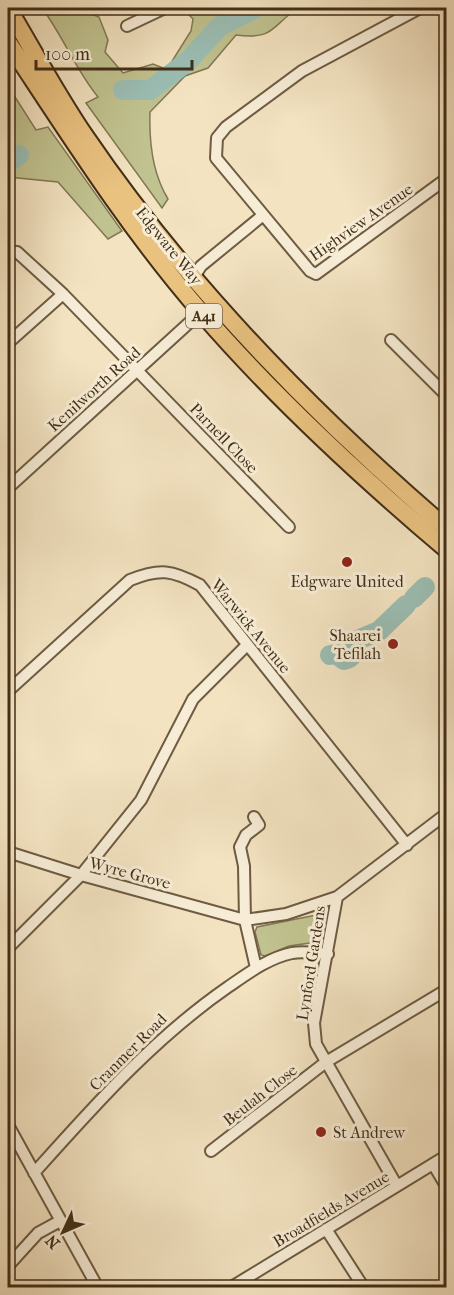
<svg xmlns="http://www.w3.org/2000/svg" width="454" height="1295" viewBox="0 0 454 1295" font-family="'IM FELL French Canon',serif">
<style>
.green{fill:#c0c28f;stroke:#817853;stroke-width:1.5}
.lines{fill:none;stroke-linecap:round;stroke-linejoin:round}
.river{stroke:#9bbeb4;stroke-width:20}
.minor-casing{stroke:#6e5b42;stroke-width:14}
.trunk-casing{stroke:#422e17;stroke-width:20}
.minor{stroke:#f7edd7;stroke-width:10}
.trunk{stroke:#eac280;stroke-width:16}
.poi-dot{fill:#8f2418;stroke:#f7edd7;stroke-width:2}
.labels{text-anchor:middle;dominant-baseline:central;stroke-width:6;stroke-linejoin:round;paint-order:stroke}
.shield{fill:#f7edd7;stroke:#786751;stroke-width:1.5}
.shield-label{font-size:15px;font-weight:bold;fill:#422e17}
.street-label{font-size:16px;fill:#422e17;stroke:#f7edd7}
.poi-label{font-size:16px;fill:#422e17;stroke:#f7edd7}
</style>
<rect width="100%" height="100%" fill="#f3e3c1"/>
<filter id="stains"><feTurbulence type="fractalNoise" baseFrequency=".00333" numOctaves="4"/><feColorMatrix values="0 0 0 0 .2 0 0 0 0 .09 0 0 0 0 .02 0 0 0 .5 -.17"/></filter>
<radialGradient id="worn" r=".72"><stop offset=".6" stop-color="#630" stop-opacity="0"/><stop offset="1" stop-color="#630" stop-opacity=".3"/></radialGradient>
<!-- green -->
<path class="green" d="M42,8H76L99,17L108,40L105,52L123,73L153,64L163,68L169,66L191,31L193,19L185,11L190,8H298C271,26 275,40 236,35L208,68L185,76L150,112C149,141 152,173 168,199L162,208L86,103L98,97C75,69 63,36 42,8Z
M8,86L36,130L48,127L122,231L108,239L58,182L8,177Z
M321,914L323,916L317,942L289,946L265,956L261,955L255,932L257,927Z"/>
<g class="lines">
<!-- river -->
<path class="river" d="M123,90H150L188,61L220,26L256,8
M8,163L19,155
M414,598L425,587
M330,655L336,654L344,660C354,658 355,650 355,641L379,631L406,605"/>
<!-- minor casing -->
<g class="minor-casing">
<path id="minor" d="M420,8L302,71L226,127L217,138L216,158L310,271L316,274L446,179
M127,26L165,8
M8,251L17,252L63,294L289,527
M194,277L201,266L262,216
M391,340L446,395
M8,343L63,294
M8,488L201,312
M8,691L130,580C160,568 172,570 200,585L407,845
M8,852L81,875L245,920L244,866L240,847L246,835L259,825L254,817
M8,948L81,875L141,800L193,699L247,645
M256,968L245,920L286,914L337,897
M8,1125L98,1288
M211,1151L326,1062L446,990
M433,1164L446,1186
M34,1173C94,1106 153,1039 228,987C247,974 268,958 292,953C303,951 317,953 328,954
M397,1186L316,1044L314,1023L337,897L446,814
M326,1229L364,1288
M8,1266L38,1233L60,1221
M230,1288L446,1156"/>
</g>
<!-- trunk casing -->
<g class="trunk-casing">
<path id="trunk" d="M8,8C33,50 57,95 85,136C185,283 312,413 446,528
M8,42C69,134 128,228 201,312C275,398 360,476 446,549"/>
</g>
<!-- minor -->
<use href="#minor" class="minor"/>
<!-- trunk -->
<use href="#trunk" class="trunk"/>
</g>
<!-- markers -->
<g class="poi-dot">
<circle cx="347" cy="562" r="6"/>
<circle cx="393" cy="644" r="6"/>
<circle cx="321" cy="1132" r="6"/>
</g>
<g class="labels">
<!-- shield labels -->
<rect class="shield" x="186" y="304" width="36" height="24" rx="4.5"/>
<g class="shield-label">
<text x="204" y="316">A41</text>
</g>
<!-- street labels -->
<g class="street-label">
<text transform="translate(361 222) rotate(-35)">Highview Avenue</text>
<text transform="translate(169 246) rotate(51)">Edgware Way</text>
<text transform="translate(94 389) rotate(-42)">Kenilworth Road</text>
<text transform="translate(224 438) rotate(46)">Parnell Close</text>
<text transform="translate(251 626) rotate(51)">Warwick Avenue</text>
<text transform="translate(130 873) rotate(15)">Wyre Grove</text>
<text transform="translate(311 963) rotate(-81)">Lynford Gardens</text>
<text transform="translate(128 1052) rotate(-45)">Cranmer Road</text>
<text transform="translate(260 1095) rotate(-38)">Beulah Close</text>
<text transform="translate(331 1209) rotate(-31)">Broadfields Avenue</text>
</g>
<!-- poi labels -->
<g class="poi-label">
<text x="347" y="581">Edgware United</text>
<text x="381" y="635" text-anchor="end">Shaarei<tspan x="381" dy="18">Tefilah</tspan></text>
<text x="333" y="1132" text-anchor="start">St Andrew</text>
</g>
</g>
<!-- margin -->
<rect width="454" height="1295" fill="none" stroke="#f3e3c1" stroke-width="30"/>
<rect x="9" y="9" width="436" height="1277" fill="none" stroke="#422e17" stroke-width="3"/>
<rect x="15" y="15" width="424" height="1265" fill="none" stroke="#422e17" stroke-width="1.5"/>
<!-- north arrow -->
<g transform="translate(63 1232) rotate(226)" stroke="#f7edd7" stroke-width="4.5" paint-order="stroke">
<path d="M0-4.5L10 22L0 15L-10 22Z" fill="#422e17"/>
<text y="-9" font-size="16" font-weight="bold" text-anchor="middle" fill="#422e17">N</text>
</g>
<!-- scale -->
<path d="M36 60v9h156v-9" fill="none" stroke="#422e17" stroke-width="3"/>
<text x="45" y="60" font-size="18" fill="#422e17" stroke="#f7edd7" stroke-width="4.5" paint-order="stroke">100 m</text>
<rect width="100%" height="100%" filter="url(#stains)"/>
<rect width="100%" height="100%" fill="url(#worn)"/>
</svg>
